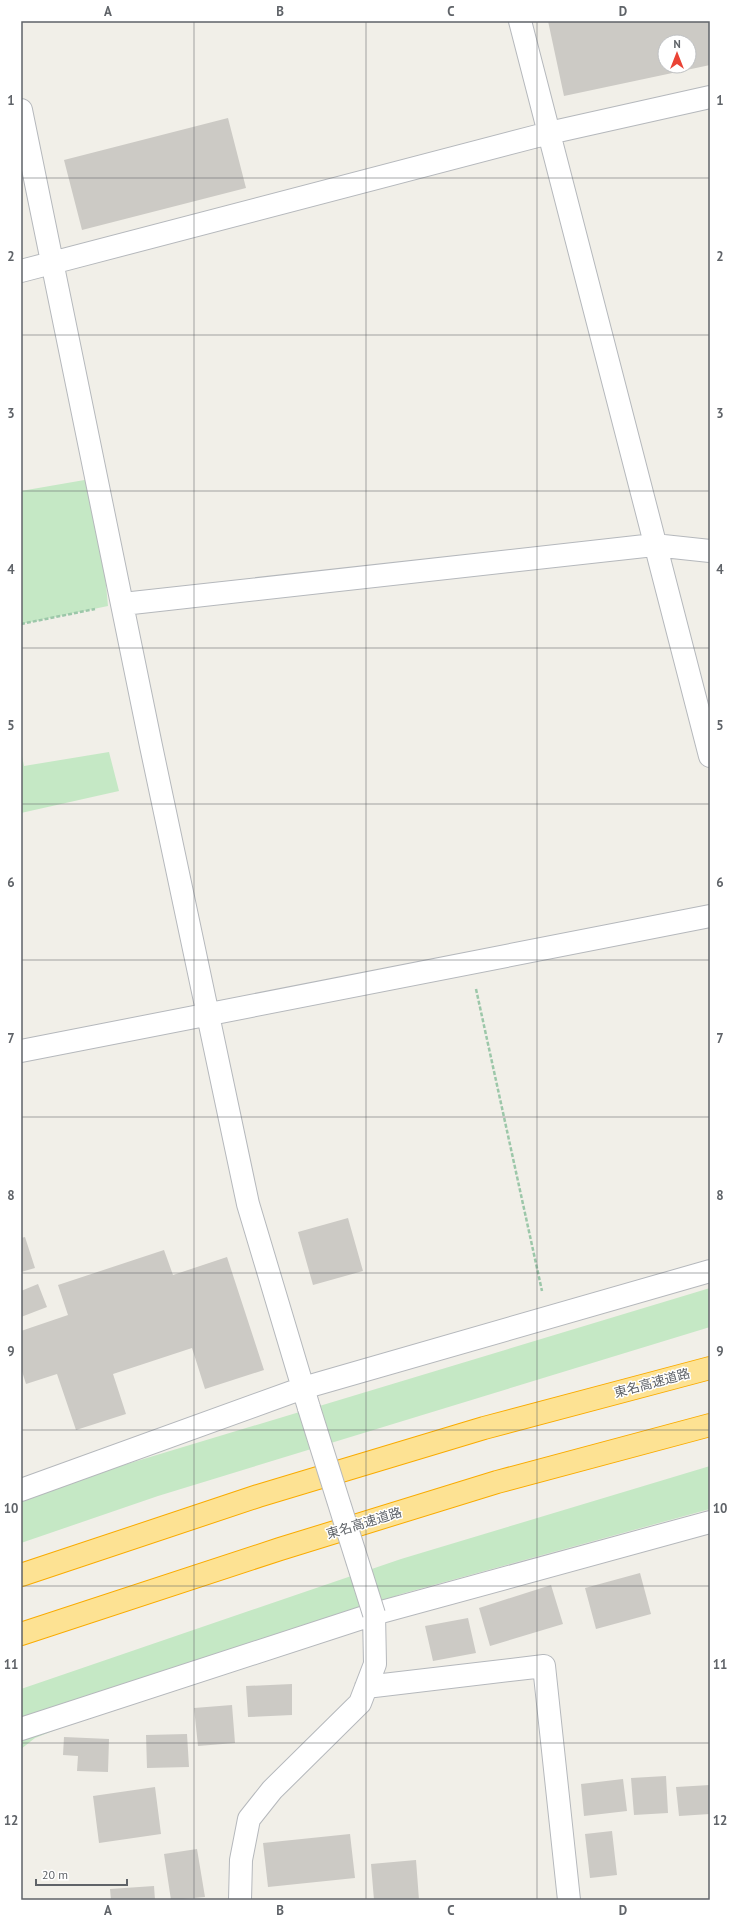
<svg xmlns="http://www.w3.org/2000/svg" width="731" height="1921" viewBox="0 0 731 1921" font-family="'PT Sans','Noto Sans JP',sans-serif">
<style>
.green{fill:#c5e8c5}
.building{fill:#cccac5;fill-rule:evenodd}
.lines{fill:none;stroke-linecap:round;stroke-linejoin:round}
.minor-casing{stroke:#b5b8bc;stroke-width:24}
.highway-casing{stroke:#f9ab00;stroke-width:24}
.path{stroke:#9cc7a9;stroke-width:2.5;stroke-dasharray:4 2;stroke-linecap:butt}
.minor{stroke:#fff;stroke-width:22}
.highway{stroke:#fde293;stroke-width:22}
.minor-bridge-casing{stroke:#b5b8bc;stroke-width:24;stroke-linecap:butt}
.minor-bridge{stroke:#fff;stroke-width:22}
.grid{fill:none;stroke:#5f6368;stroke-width:1;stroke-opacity:0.55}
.labels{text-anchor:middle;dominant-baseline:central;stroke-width:3;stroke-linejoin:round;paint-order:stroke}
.street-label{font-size:13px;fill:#5f6368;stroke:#fff}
.neatline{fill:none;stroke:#5f6368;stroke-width:1.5}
.grid-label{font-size:13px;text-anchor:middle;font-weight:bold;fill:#5f6368}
</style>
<rect width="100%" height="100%" fill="#f1efe8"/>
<!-- green -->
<path class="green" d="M96,478L108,606L21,624V491Z
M21,751L24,766L109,752L119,791L21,813Z
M710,1288V1327L158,1496L21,1543V1496Z
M710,1466V1509L401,1594L35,1738L21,1749V1689L401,1559Z"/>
<!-- building -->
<path class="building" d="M548,21H710V65L564,96ZM665,42H689V66H665Z
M228,118L246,188L82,230L64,160Z
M348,1218L363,1271L313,1285L298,1232Z
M25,1237L35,1268L21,1272V1238Z
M164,1250L173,1275L227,1257L264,1370L205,1389L192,1348L113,1374L126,1414L76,1430L57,1374L26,1384L21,1368V1331L68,1315L58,1285Z
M38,1284L47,1307L21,1317V1291Z
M640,1573L651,1614L596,1629L585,1588Z
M551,1585L563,1624L490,1646L479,1608Z
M468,1618L476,1653L433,1661L425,1626Z
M292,1684V1715L248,1717L246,1686Z
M232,1705L235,1743L198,1746L194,1708Z
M187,1734L189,1767L147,1768L146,1735Z
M64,1737L109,1739L108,1772L77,1771L78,1756L63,1755Z
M666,1776L668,1813L634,1815L631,1778Z
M623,1779L627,1811L584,1816L581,1784Z
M710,1785V1814L679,1816L676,1787Z
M155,1787L161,1834L99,1843L93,1796Z
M612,1831L617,1875L590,1878L585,1834Z
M350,1834L355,1878L268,1887L263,1843Z
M197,1849L205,1897L171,1900L164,1854Z
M416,1860L419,1900H374L371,1864Z
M154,1886L155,1900H111L110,1889Z"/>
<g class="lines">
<!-- minor casing -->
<g class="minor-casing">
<path id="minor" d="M520,21L710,756
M21,110L151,746L248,1204L309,1408
M21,271L549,133L710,97
M123,604L654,545L710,551
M21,1051L710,916
M21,1490L303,1388L710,1271
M366,1687L544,1666L569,1900
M21,1729L374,1614L710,1522
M240,1900L241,1860L249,1819L272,1790L360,1703L375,1664L374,1614"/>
</g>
<!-- highway casing -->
<g class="highway-casing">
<path id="highway" d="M21,1575L258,1496L484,1428L710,1368
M21,1634L280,1549L497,1482L710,1425"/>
</g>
<!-- path -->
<path class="path" d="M21,624L95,609
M476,989L542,1291"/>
<!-- minor -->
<use href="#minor" class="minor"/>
<!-- highway -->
<use href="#highway" class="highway"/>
<!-- minor-bridge casing -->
<g class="minor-bridge-casing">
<path id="minor-bridge" d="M309,1408L374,1614"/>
</g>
<!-- minor-bridge -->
<use href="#minor-bridge" class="minor-bridge"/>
</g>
<!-- grid -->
<path class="grid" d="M194,21V1900M366,21V1900M537,21V1900M21,178H710M21,335H710M21,491H710M21,648H710M21,804H710M21,960H710M21,1117H710M21,1273H710M21,1430H710M21,1586H710M21,1743H710"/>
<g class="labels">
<!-- street labels -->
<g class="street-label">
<text transform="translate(652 1383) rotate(-15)">東名高速道路</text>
<text transform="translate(364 1523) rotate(-17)">東名高速道路</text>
</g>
</g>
<!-- border -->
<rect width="731" height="1921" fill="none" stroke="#ffffff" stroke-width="44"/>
<!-- north arrow -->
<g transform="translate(677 54)"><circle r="19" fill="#ffffff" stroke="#bfc1c3"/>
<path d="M0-3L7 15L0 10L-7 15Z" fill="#ea4335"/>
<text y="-6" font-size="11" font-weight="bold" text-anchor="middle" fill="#5f6368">N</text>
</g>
<!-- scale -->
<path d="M36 1879v6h91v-6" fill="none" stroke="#5f6368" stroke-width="2"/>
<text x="42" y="1879" font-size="12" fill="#5f6368" stroke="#ffffff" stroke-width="3" paint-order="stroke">20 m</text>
<rect x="22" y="22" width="687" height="1877" class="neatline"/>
<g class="grid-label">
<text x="108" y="16">A</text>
<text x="280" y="16">B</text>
<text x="451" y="16">C</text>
<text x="623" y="16">D</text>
<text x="11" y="105">1</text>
<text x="720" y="105">1</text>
<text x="11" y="261">2</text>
<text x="720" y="261">2</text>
<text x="11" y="418">3</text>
<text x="720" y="418">3</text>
<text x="11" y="574">4</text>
<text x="720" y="574">4</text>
<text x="11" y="730">5</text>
<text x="720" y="730">5</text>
<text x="11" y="887">6</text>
<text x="720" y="887">6</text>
<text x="11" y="1043">7</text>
<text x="720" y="1043">7</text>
<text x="11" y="1200">8</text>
<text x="720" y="1200">8</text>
<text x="11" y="1356">9</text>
<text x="720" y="1356">9</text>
<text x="11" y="1513">10</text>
<text x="720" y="1513">10</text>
<text x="11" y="1669">11</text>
<text x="720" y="1669">11</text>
<text x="11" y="1825">12</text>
<text x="720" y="1825">12</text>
<text x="108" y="1915">A</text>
<text x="280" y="1915">B</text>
<text x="451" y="1915">C</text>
<text x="623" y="1915">D</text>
</g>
</svg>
